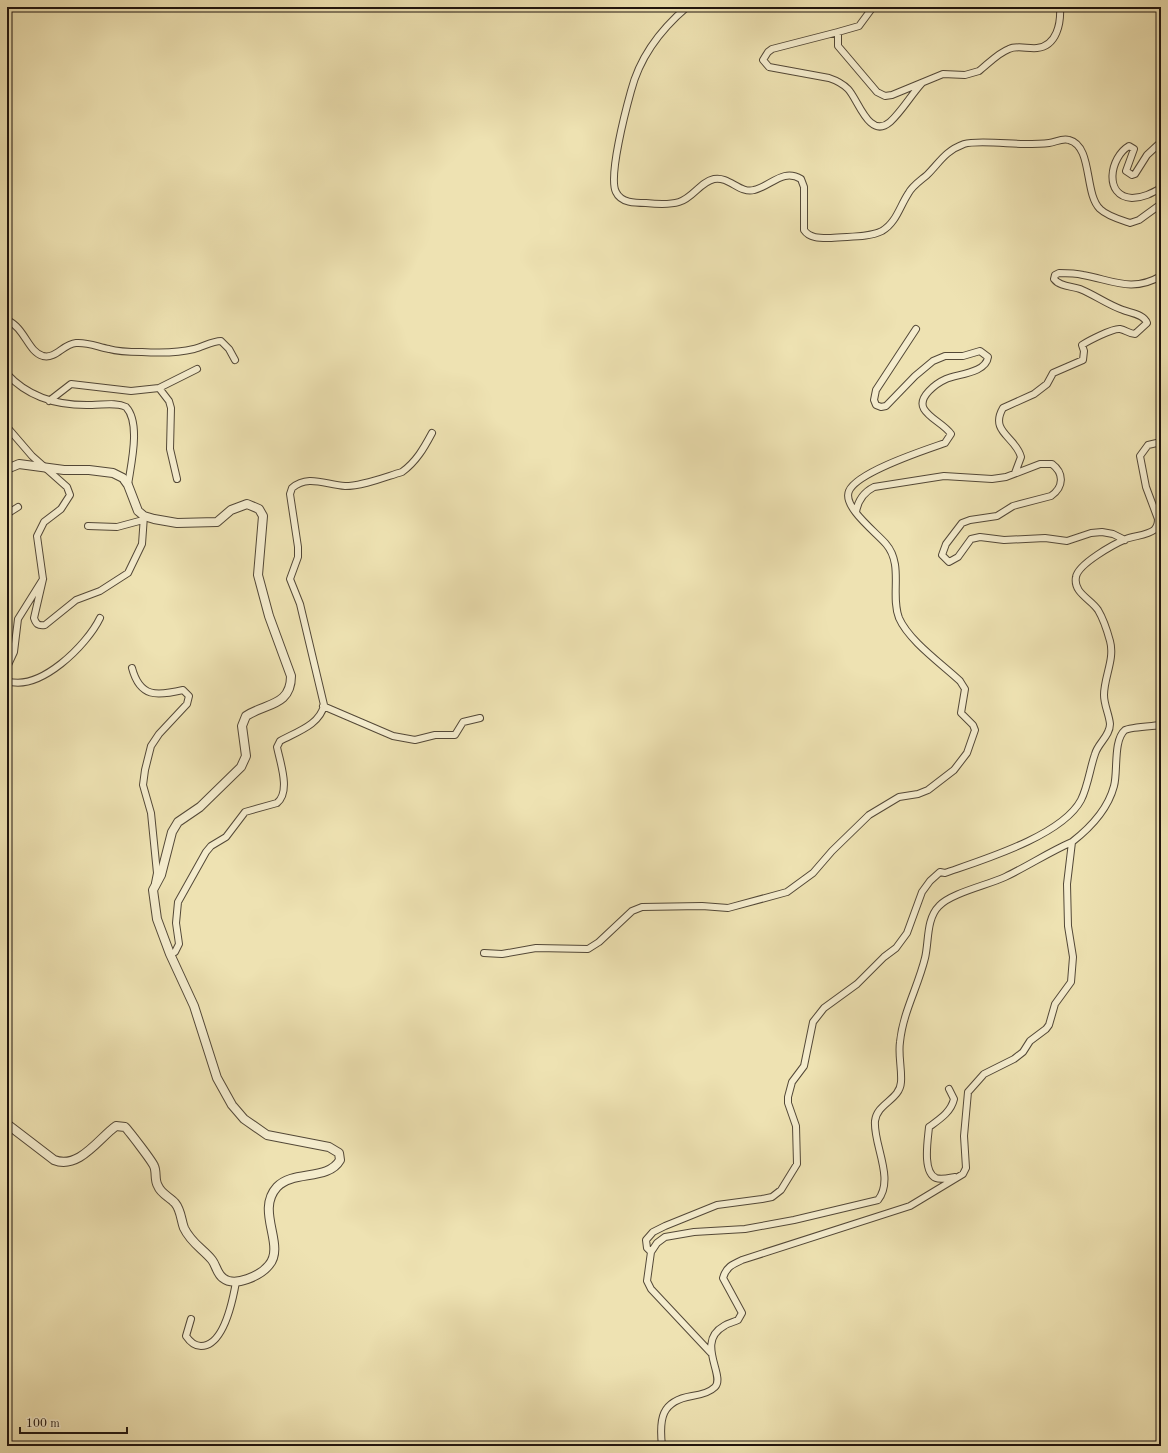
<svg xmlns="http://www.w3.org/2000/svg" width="1168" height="1453" viewBox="0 0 1168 1453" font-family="'Old Standard TT',serif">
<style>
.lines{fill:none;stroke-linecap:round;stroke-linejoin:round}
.minor-casing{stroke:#534837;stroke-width:8}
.tertiary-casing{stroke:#534837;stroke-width:10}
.minor{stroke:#f4eccd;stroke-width:6}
.tertiary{stroke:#f4eccd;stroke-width:8}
</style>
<rect width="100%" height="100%" fill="#eee2b2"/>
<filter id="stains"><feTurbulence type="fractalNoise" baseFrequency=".005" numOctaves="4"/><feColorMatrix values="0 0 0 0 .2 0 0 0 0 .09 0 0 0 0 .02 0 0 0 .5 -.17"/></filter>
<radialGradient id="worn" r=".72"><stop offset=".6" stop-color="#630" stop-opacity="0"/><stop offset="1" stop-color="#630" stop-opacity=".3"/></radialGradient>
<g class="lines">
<!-- minor casing -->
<g class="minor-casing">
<path id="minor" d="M687,7C660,30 640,56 631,91C626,109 608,177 616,192C621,203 635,203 646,203C656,204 669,205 679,202C693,198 700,182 714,179C729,176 740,194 754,190C771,186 783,168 801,179L804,187V230C810,239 822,238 831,238C847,236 868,238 882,231C896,223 900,206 908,194C912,186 920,181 927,175C940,162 945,151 964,144C977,140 1009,144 1024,144C1032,144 1041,144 1049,143C1056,142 1062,138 1069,140C1093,146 1084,194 1100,209C1107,216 1121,220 1130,223L1139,220L1161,204
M873,7L859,26L838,32V46L877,92L885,96L892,95L943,74L965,75L979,71C988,64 998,53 1009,49C1017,45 1028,49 1037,48C1057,46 1061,23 1060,7
M838,32L772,49L768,52L763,60L769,67L829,78C835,80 843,84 848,89C858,99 869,140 890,122C902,111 911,95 922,83
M1161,142L1147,155L1135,174L1132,175L1126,171L1134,149L1129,146C1110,157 1103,196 1132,198C1143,198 1152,193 1161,188
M7,320C25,328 28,352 43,356C56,359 63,344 76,343C88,342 98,347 109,349C119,352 132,352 142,352C159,353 178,353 194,349C203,347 212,341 221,341L229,349L235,360
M7,374C30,399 60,406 92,405C103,405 116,402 126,407C141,423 131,464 128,485
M159,388L169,401L171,408L170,449L177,479
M49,401L71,384L131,391L159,388L197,369
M7,427L32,456L67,487L70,495L61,509L44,522L37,536L43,579L34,618C36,624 38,626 45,625L76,600L100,591L128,573L142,544L144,516
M1015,473L1021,457C1016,437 989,432 1003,408L1034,394L1047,384L1053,373L1083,360L1084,351L1082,345C1088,341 1113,328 1120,329C1126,330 1129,334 1135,334L1147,323C1144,314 1130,313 1123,310C1108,305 1095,295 1080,289C1072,286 1060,287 1054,279L1055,275L1059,273C1067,273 1075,273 1083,275C1112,280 1132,293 1161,276
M856,512C858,500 864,492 874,487L944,476L992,479L1006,477L1040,464H1052C1064,473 1064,487 1051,496L1013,506L997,516L970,520L962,523L946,544L942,555L949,562L958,557L971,539L980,537L1004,540L1045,538L1067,541L1091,533L1102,532L1113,534L1125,540
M7,514L18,507
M88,526L117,527L143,520
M7,667L14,652L18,619L43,579
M132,668C140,698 157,696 183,690L189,696L187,704L159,734L151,746L145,770L143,785L151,813L157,873L155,883
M7,681C40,692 87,645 100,618
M323,706L393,736L415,740L435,735H455L463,722L480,718
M484,953L502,954L536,948L588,949L599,942L632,911L642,907L702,906L728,908L787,892L813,873L832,851L869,815L899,797L918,794L928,790L954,770L967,753L975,730L973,725L961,713L965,689L960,681C942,664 909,641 899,618C890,595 904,565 886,544C877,533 842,507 849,491C857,472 925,450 945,443L951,434C944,424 930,419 924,409C917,397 937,383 946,379C958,374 986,373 988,357L980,351L963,356H945L933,361L915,376L886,406L881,407L876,405L874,400L876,390L916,329
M170,954L175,952L179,944L176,923L178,902L206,852L211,846L226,837L245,812L277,803C291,792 280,762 277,747L280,741C296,732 320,725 324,705L300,604L290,579L298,557V547L290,494L292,488C308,474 326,485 345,486C363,486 385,477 402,472C416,462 424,448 432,433
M949,1089L954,1099C951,1112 940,1119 929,1127C928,1139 922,1172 936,1178C941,1180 949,1178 955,1177
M651,1252L647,1248L646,1240L653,1232L665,1226L717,1205L762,1199L772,1197L781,1190L797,1164L796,1126L788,1103V1097L792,1082L804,1066L813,1022L824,1008L857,984L884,957L896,948L907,933L922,892L930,881L940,872L945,873C982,860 1062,836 1081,800C1088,786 1090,768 1095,754C1098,743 1110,736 1110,724C1109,714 1104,705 1104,695C1104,677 1115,659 1110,641C1107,630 1104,620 1098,610C1091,599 1073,593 1076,577C1078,564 1114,544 1126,539C1134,536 1148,535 1154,530C1157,527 1158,522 1158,519L1146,487L1140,456L1148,445L1161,442
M191,1319L186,1336C190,1342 194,1346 201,1346C224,1346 233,1299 236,1282
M711,1353L651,1289L647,1281L651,1252L657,1243L665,1237L694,1232L745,1229L794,1220L878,1200C895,1179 873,1144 875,1121C877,1103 900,1100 901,1082C902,1069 898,1055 900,1042C903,1012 918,987 925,958C929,942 926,919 939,906C951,893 988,885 1005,877C1028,866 1049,852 1072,842
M662,1446C659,1419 661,1401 692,1396C699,1395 709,1393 715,1387C726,1376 695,1342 724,1326C728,1323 734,1322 738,1320L742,1313L723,1278C726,1267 733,1264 742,1260L910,1206L963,1174L966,1168L964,1136L968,1092L984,1074L1014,1059L1023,1052L1030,1041L1046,1029L1049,1025L1055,1004L1071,982L1073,957L1068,926L1067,884L1072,842C1090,828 1108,809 1114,786C1118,772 1113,740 1125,730C1130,727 1154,726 1161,725"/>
</g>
<!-- tertiary casing -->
<g class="tertiary-casing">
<path id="tertiary" d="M7,469L19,464L64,470H89L113,473L123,478L128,485L138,511L144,516L154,519L177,523L217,522L231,510L247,504L259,509L263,516L258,575L269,616L291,676C291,706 266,703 246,716L242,726L246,756L241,767L200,807L178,822L172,832L161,875L153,890L157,919L170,954L194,1006L217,1078L232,1105L244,1119L267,1135L329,1147L339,1153L340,1160C328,1181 293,1170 277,1187C255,1211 286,1245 269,1265C261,1275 235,1288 223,1278C217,1274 216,1265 212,1260C203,1249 191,1243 184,1228C181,1220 181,1210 175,1203C170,1197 161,1194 158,1186C154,1180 157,1172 154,1166C152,1161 129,1131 125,1127L116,1126C99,1138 79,1170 54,1160L7,1124"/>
</g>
<!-- minor -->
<use href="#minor" class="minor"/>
<!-- tertiary -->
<use href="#tertiary" class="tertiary"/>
</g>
<!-- margin -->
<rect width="1168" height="1453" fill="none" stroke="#eee2b2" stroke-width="24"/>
<rect x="8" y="8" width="1152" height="1437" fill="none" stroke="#1f140e" stroke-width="2"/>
<rect x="12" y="12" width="1144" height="1429" fill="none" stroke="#1f140e"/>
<!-- scale -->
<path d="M20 1427v6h107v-6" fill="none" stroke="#1f140e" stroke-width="2"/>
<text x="26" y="1427" font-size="12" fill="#1f140e" stroke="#f4eccd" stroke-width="3" paint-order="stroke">100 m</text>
<rect width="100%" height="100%" filter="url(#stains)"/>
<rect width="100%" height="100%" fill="url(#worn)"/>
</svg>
